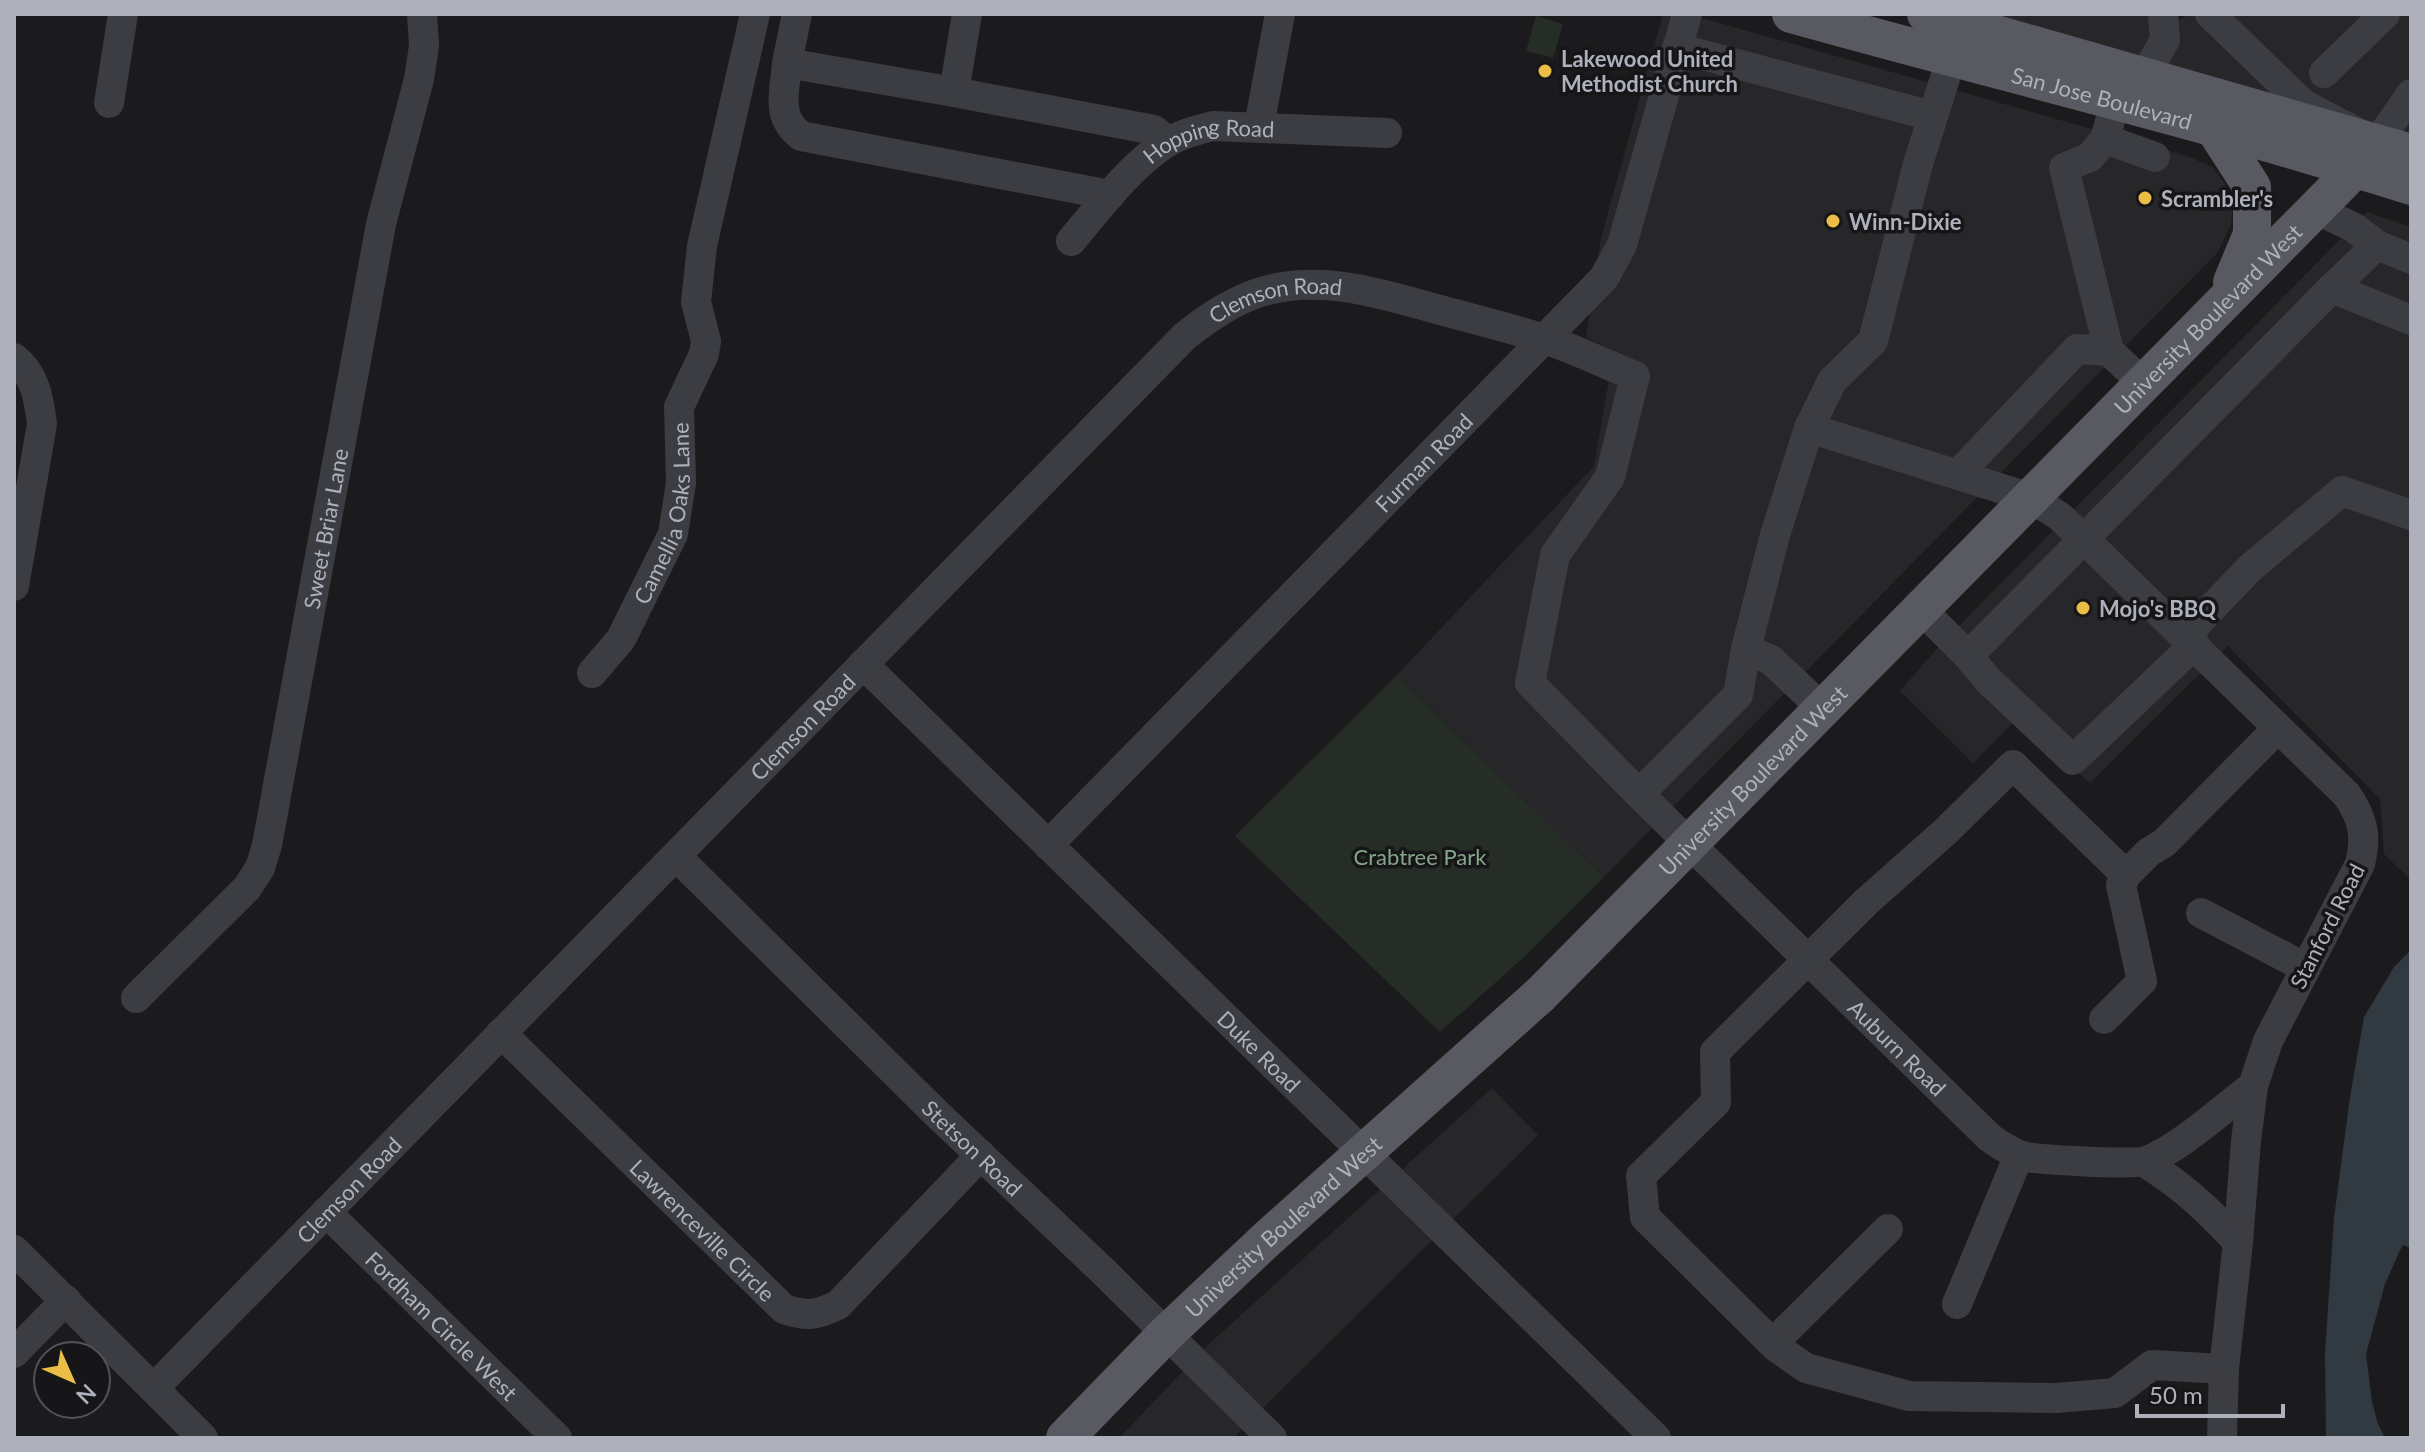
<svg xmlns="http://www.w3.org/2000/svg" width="2425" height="1452" viewBox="0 0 2425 1452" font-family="Lato,sans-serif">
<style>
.built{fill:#27272a}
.green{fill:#252d26}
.water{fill:#313941}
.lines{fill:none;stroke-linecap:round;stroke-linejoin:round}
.minor{stroke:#3c3d42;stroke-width:30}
.major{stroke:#585961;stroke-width:38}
.poi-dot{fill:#eabe46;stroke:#161618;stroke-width:3}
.labels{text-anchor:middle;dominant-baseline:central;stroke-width:7;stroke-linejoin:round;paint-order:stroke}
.poi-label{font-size:22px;font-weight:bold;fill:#aeb1bc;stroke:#161618;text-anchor:start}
.street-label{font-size:22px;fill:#aeb1bc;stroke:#161618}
.park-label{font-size:22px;fill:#86a58a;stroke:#161618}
</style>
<rect width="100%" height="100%" fill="#1b1b1d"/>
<!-- built -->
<path class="built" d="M1663,14H1688L2187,156L2213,167L2233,196L2231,225L2218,252L1604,877L1396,676L1594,466L1614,351L1586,337L1601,238Z
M1979,14H2174L2180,20L2188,14H2411V150Z
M2367,212L2411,227V880L2384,854L2380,799L2228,646L2090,783L2017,719L1973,763L1900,691L1940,645Z
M1492,1088L1538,1135L1233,1438H1119L1209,1344Z"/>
<!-- green -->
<path class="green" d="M1536,16L1563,24L1553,58L1526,51Z
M1396,676L1604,877L1522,959L1440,1032L1235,836Z"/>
<!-- water -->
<path class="water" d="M2411,950V1248L2403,1245L2400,1250L2385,1284L2366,1354L2372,1402L2378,1424L2385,1438H2326L2325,1353L2334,1218L2350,1097L2364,1017L2394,967Z"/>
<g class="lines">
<!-- minor -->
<g class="minor">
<path d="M797,14L787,63L954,92"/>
<path d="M967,14L954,92L1154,130L1168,142"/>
<path d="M2210,14L2303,104L2377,143L2411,94"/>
<path d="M1677,48L1932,116"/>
<path d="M787,63C785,92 775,116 801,136L1110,195"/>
<path d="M2324,73L2385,14"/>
<path d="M2144,76L2165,40L2163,14"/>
<path d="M2116,100L2105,139L2090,157L2064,168L2109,351L2143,383"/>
<path d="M109,103L123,14"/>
<path d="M1259,126L1280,14"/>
<path d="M2105,139L2155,157"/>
<path d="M2315,209L2353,227L2377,245L2332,288"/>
<path id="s1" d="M1071,241C1098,209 1130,166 1166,143C1181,134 1197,130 1213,126L1387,133"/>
<path d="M2377,245L2411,259"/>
<path d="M14,358C35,374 39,399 42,424L14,586"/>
<path d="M1809,428L1832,381L1873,341L1918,164L1951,59"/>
<path d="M1958,474L2077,349L2109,351"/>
<path d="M1921,609L1968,656L2332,288L2411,320"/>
<path d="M2185,636L2249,569L2342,491L2411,515"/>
<path d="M1746,649L1771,660L1823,709"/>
<path d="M1968,656L1988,680L2073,760L2195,644"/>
<path id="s2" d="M863,664L1656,1438"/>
<path id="s3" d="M592,673L621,639L673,534L681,483L679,407L704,354L706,341L696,302L702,246L755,14"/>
<path id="s4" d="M1639,794L1990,1138C2000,1145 2010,1152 2022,1156C2036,1160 2135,1165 2146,1161C2181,1148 2223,1108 2253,1086"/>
<path id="s5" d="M1048,845L1604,278L1622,245L1687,14"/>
<path id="s6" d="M676,856L937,1114L1105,1273L1272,1438"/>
<path d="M2201,913L2306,968"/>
<path id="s7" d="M136,998L247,888L260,868L267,845L381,224L419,79L424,46L422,14"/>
<path d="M2104,1019L2142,981L2121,885L2126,875"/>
<path id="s8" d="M501,1033L784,1309C807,1317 817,1315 838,1305L981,1155"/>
<path d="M2144,1162C2183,1186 2207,1209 2238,1242"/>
<path id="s9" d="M326,1212L557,1438"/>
<path d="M14,1250L203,1438"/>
<path d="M1957,1304L2019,1155"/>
<path d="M1773,1343L1888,1229"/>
<path d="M14,1353L66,1300"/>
<path d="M2224,1369L2152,1365L2115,1393L2056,1398L1909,1396L1806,1368L1776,1347L1645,1217L1641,1176L1716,1102L1715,1052L1866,902L1946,831L2013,765L2126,875L2149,852L2164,843L2278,728"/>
<path id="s10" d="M154,1388L1185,336C1209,317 1234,300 1264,291C1325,274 1385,295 1444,311C1477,320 1511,328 1544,339C1575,349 1605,364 1635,376L1610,477L1555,555L1530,683L1639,794L1738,695L1746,649L1775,535L1809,428L2031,498L2059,516L2085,540L2347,795C2363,819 2367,835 2360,864L2268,1041L2253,1086L2246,1141L2238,1242L2224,1369L2222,1438"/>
</g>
<!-- major -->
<g class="major">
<path id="s11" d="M1791,14C1998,72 2207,121 2411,186"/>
<path d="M1926,14L2411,153"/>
<path d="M2214,128L2252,187V234L2232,282"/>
<path id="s12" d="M1065,1438L1166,1334L1268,1238L1541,994L2355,169L2377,143"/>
</g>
</g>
<!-- markers -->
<g class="poi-dot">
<circle cx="1545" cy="71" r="8"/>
<circle cx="2145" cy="198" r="8"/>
<circle cx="1833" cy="221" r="8"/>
<circle cx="2083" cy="608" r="8"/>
</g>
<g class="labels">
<!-- poi labels -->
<g class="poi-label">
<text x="1561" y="58">Lakewood United<tspan x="1561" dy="25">Methodist Church</tspan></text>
<text x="2161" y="198">Scrambler's</text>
<text x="1849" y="221">Winn-Dixie</text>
<text x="2099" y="608">Mojo's BBQ</text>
</g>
<!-- street labels -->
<g class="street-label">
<text stroke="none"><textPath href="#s11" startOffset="322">San Jose Boulevard</textPath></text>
<text stroke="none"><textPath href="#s1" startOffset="180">Hopping Road</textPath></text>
<text stroke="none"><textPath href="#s10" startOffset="1574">Clemson Road</textPath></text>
<text stroke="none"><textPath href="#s12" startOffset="1600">University Boulevard West</textPath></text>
<text stroke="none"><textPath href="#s5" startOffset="536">Furman Road</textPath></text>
<text stroke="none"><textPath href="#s3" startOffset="180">Camellia Oaks Lane</textPath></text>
<text stroke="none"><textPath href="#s7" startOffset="526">Sweet Briar Lane</textPath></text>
<text stroke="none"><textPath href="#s10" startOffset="926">Clemson Road</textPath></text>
<text stroke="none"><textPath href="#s12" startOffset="952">University Boulevard West</textPath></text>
<text transform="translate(2327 926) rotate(-63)">Stanford Road</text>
<text stroke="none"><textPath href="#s4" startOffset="362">Auburn Road</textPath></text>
<text stroke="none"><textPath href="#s2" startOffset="554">Duke Road</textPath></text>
<text stroke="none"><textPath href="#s6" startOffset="416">Stetson Road</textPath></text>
<text stroke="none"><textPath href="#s10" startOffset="278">Clemson Road</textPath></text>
<text stroke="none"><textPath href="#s12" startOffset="304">University Boulevard West</textPath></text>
<text stroke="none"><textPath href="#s8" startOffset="282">Lawrenceville Circle</textPath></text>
<text stroke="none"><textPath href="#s9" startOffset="162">Fordham Circle West</textPath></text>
</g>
<!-- park labels -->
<g class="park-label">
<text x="1420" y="856">Crabtree Park</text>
</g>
</g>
<!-- border -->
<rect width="2425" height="1452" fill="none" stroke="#aeb1bc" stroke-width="32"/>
<!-- north arrow -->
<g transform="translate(72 1380) rotate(135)"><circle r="38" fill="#161618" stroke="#53545a" stroke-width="2"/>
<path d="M0-6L14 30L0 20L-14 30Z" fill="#eabe46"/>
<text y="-12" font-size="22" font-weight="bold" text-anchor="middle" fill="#aeb1bc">N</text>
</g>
<!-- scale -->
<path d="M2137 1404v12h146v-12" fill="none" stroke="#aeb1bc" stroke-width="4"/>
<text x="2149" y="1404" font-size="24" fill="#aeb1bc" stroke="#161618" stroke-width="6" paint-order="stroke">50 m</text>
</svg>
